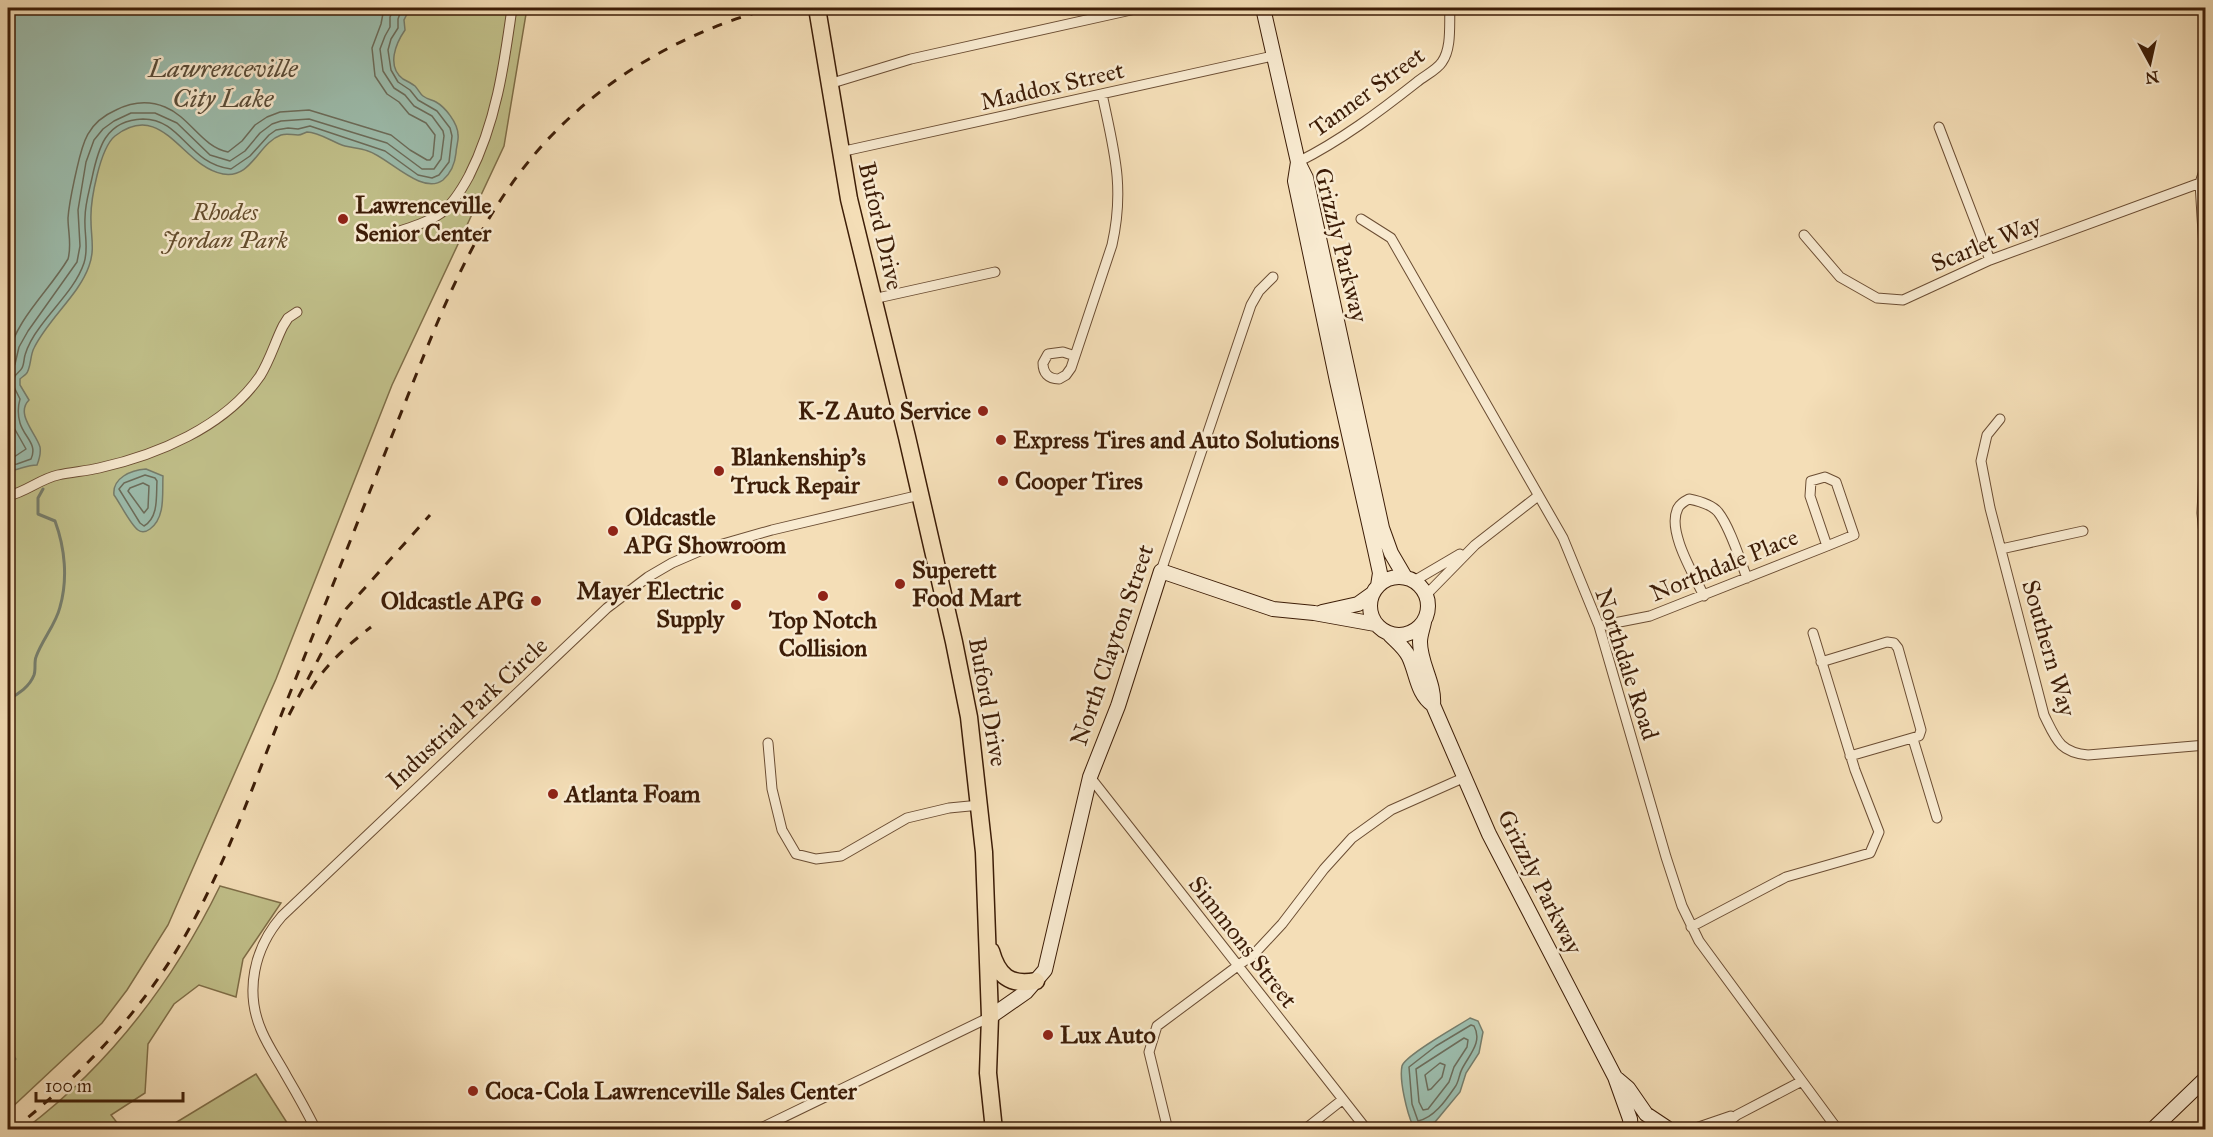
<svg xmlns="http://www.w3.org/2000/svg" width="2213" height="1137" viewBox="0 0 2213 1137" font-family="'IM FELL Great Primer',serif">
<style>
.green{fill:#c1c08a;stroke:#7f6e48;stroke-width:1.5}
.water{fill:#9cbcac;stroke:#767c6a;stroke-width:1.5}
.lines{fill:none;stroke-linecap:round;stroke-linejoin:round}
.shore{stroke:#6c6c5a;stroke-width:1.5}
.stream{stroke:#767c6a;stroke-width:3}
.street-casing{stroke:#6b4d33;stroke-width:11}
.secondary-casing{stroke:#3d1d07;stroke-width:16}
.highway-casing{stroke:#3d1d07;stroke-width:19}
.street{stroke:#f8ead0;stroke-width:9}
.secondary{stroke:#f8ead0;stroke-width:14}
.highway{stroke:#f4deb7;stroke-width:16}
.rail{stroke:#3d1d07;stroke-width:3;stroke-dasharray:10 10;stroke-linecap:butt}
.poi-dot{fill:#8f2418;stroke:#f8ead0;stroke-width:2}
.labels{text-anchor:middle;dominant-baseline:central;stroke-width:5;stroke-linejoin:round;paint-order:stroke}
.street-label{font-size:24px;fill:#3d1d07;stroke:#f8ead0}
.poi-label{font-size:24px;font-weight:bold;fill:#3d1d07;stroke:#f8ead0;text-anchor:start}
.park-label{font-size:24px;font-style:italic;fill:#654e2e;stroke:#f8ead0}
.water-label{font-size:26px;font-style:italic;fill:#5a4d39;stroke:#f8ead0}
</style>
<rect width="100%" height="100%" fill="#f4deb7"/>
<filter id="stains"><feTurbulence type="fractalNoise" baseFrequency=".00333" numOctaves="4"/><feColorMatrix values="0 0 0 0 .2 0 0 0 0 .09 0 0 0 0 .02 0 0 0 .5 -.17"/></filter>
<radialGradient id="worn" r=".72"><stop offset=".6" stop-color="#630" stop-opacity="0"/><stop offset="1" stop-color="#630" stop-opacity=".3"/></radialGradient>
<!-- green -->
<path class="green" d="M8,8H527L504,146L392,385L276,679L168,925L127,990L102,1023L8,1111Z
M220,886L281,903L243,959L236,997L199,985L174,1004L148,1044L145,1093L111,1115L122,1129H25C111,1064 173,982 220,886Z
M256,1074L291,1129H164L167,1128Z"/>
<!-- water -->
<path class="water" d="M8,8H410L404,20L405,30C396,43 386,66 403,79C407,81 411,83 415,86C418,89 420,94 423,96C427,99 432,100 436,102C445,107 458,123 458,135C459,140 456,147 456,153C455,163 451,173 443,180C422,196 388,157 368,151C360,148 353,148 345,146C334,143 319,132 307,132C304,133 301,135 298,135C292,135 287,133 281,135C258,143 252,179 223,174C182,167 163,99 115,136C100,148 90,201 91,221C91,237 95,250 89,266C79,295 48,319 34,348C30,355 31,369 26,374C24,376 22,377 20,379V385L29,400C15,414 36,433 40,447C41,453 39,460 37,465C26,465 19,470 8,471Z
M146,469L163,476C162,493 166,517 150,529C146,532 142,533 138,530C130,524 120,503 114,495C112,478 131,470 146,469Z
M1470,1018L1478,1021L1483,1032L1479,1053L1466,1073L1460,1092L1435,1122L1420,1128L1413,1126C1407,1113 1399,1080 1402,1066C1405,1055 1458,1026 1470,1018Z"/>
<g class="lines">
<!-- shore -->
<path class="shore" d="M8,356C16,319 49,291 68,259C72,245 68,232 68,218C69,204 72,191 75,177C82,147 84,124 116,110C132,102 148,100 165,107C190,117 202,147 228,152L242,141L255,125L267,117L280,112L309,110L391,135L410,150L427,160H430L433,156L435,135L426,123L409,114L399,102L387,94L375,76L372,48L381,24L384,8
M8,373L15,364L19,347L28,331L77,262L80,246L78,210L86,162L94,140L103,129L114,121L131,113H155L177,123L210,155L230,161L245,151L260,133L272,124L281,121L309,119L387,143L422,169H434L441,159L444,136L443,131L432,116L414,106L405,95L394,88L383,71L380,49L385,36L390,27V17L394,8
M8,390L12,400L13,426L26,449L14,457L8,458
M8,465L17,464L31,459C38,444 24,437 20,423C18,416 18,406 20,399L14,387V378C16,373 20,372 22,368C24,365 24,358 25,355C28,345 34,335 40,327C54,307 76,287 84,263C89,248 84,234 85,218C85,204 89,192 92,178C98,149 105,120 143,119C182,119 188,164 231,169L250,156L269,135L276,130L288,128L298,129L310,126L385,151L418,175L432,178L439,175L449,162L452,136L450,128L437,111L418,100L410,90L398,82L391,70L388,50L391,39L398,28V19L402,8
M145,475L155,478L157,481C156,496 159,517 144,526L140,523L119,489L124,483Z
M143,483L149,486L148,508L144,513L128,491L130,488Z
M1471,1025L1474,1026C1483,1042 1469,1055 1462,1069C1459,1074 1459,1082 1455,1087C1446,1100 1434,1118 1418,1121L1412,1104L1409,1067L1436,1046Z
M1464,1038L1468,1040L1467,1047L1454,1067L1449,1082L1428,1109L1423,1110L1419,1102L1416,1069Z
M1440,1063L1445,1065L1442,1077L1431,1089L1428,1090L1425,1075Z"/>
<!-- stream -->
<path class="stream" d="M8,699C18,695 30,686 34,675C36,669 34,662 36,657C42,640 56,624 60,607C68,579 65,548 55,521L38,514V498L43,489
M8,939L13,961L8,982
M8,1049L15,1059
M1428,1124L1429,1130"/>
<!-- street casing -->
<g class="street-casing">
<path id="street" d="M829,84L911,59L1140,8
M1939,127L1990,260
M840,152L1273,56
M1298,162C1340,141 1379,112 1417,82C1424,76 1437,70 1442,62C1452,48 1449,24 1450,8
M2206,165L2200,183L2206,282
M1361,219L1391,238L1563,538L1599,626L1666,857L1682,906L1699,941L1838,1130
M1804,235L1840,277L1877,298L1903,300L1990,260L2200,183
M381,237C401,230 424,225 441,213C453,204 462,189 469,176C496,123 504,66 512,8
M873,299L995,272
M1075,356L1063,352L1048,354L1043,363C1043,373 1048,379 1059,379L1066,375L1071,368L1112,245C1125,187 1114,151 1102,94
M2000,419L1987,435L1981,461L1990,508L2044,715C2056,739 2059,752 2088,755L2206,745
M2206,426L2202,513L2206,557
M1825,477L1836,482L1854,535L1827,546L1810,496L1811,481Z
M8,496C26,492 40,479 58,475C72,472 86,471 99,468C157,455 225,427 260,376C270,360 275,342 283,326L288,318L297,312
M2001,549L2083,531
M1161,571L1251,305L1259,291L1273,277
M1414,581L1460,554
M1426,595L1475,545L1538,496
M1704,596C1694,575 1666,530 1678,508C1680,504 1685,501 1689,499C1699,501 1711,504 1718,512C1730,527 1740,560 1747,578
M1599,626L1650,616L1827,546
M1821,662L1887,642L1894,643L1898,648L1921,730L1919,736L1850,756
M1913,739L1937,818
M768,743L772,789L782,830L796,854L816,859L841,856L907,818L949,808L980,805
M1090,777L1367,1130
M1691,927L1786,877L1870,853L1879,832L1855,770L1813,633
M316,1130C307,1112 297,1094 287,1077C279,1062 269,1048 262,1032C244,992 254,948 282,916L607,608L648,577L672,563L702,550L772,530L920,495
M757,1130L990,1017
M1168,1130L1149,1052L1157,1026L1255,953L1282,924L1324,869L1352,838L1391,810L1463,778
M1304,1130L1342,1100
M1690,1130L1731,1116
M1718,1130L1737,1115L1802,1081"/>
</g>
<!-- secondary casing -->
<g class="secondary-casing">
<path id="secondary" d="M1263,8L1298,162L1306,178L1382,528L1391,553L1405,577
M1298,162L1295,181L1337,381L1375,550L1380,573L1378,586
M1370 606a29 29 0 1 1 58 0a29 29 0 1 1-58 0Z
M1322,612L1358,604L1372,594
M1424,622C1423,628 1420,635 1420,642C1420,664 1435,683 1433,705L1489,834L1615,1077L1630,1119L1631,1130
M1390,635C1397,642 1405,648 1409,657C1417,674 1417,694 1433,705
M990,1017L1026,992L1045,970L1090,777L1118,706L1161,571L1273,609L1314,613L1375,624
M1615,1077L1628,1088L1646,1114L1667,1128
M1645,1130L1657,1127L1667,1128
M2152,1130L2206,1078"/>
</g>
<!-- highway casing -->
<g class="highway-casing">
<path id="highway" d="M817,8L849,199L907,437L954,642L969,717L984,852L990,1017L988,1073L994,1130
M991,951C998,976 1010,986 1036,981"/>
</g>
<!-- street -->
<use href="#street" class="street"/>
<!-- secondary -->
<use href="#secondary" class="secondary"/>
<!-- highway -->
<use href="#highway" class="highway"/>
<!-- rail -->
<path class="rail" d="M311,689C326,664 348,645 371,627
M289,715L331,635L346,609L430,515
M13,1130C77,1078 135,1019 178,948C220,878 248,799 278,723C320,618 361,513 403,408C439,317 474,223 540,148C602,78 683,32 772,8"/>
</g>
<!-- markers -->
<g class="poi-dot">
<circle cx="343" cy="219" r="6"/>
<circle cx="983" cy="411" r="6"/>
<circle cx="1001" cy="440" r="6"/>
<circle cx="719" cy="471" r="6"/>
<circle cx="1003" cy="481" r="6"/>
<circle cx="613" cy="531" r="6"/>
<circle cx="900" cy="584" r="6"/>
<circle cx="823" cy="596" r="6"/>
<circle cx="536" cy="601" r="6"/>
<circle cx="736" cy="605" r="6"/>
<circle cx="553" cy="794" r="6"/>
<circle cx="1048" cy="1035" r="6"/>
<circle cx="473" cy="1091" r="6"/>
</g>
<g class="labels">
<!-- street labels -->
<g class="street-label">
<text transform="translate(1052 86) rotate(-13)">Maddox Street</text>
<text transform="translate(1367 92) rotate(-36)">Tanner Street</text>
<text transform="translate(881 226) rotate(77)">Buford Drive</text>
<text transform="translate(1986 243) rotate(-22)">Scarlet Way</text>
<text transform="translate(1341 245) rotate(76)">Grizzly Parkway</text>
<text transform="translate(1724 565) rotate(-22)">Northdale Place</text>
<text transform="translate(1112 645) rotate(-71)">North Clayton Street</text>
<text transform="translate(2049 648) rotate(74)">Southern Way</text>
<text transform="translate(1627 664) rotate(72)">Northdale Road</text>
<text transform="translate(988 702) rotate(80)">Buford Drive</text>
<text transform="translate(467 713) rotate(-43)">Industrial Park Circle</text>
<text transform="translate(1540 882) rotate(63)">Grizzly Parkway</text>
<text transform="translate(1243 942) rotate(52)">Simmons Street</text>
</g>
<!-- poi labels -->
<g class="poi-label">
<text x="355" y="205">Lawrenceville<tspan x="355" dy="28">Senior Center</tspan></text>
<text x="971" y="411" text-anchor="end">K-Z Auto Service</text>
<text x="1013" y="440">Express Tires and Auto Solutions</text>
<text x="731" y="457">Blankenship's<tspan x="731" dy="28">Truck Repair</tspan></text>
<text x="1015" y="481">Cooper Tires</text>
<text x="625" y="517">Oldcastle<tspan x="625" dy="28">APG Showroom</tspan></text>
<text x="912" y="570">Superett<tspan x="912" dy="28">Food Mart</tspan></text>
<text x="724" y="591" text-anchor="end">Mayer Electric<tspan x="724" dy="28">Supply</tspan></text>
<text x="524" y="601" text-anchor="end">Oldcastle APG</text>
<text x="823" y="620" text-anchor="middle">Top Notch<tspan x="823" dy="28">Collision</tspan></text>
<text x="565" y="794">Atlanta Foam</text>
<text x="1060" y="1035">Lux Auto</text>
<text x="485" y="1091">Coca-Cola Lawrenceville Sales Center</text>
</g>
<!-- park labels -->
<g class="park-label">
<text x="225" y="212">Rhodes<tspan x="225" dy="28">Jordan Park</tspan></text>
</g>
<!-- water labels -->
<g class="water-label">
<text x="223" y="68">Lawrenceville<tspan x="223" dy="30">City Lake</tspan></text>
</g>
</g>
<!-- margin -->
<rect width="2213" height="1137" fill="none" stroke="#f4deb7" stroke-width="30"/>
<rect x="9" y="9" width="2195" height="1119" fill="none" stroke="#3d1d07" stroke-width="3"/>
<rect x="15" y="15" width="2183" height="1107" fill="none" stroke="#3d1d07" stroke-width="1.5"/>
<!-- north arrow -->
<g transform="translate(2150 63) rotate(172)" stroke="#f8ead0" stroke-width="4.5" paint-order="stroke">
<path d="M0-4.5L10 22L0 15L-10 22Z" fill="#3d1d07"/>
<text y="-9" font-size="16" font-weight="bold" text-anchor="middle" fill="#3d1d07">N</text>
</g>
<!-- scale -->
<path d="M36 1092v9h147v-9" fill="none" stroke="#3d1d07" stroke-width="3"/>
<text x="45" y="1092" font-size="18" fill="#3d1d07" stroke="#f8ead0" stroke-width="4.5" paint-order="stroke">100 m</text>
<rect width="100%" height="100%" filter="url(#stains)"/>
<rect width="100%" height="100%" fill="url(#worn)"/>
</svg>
